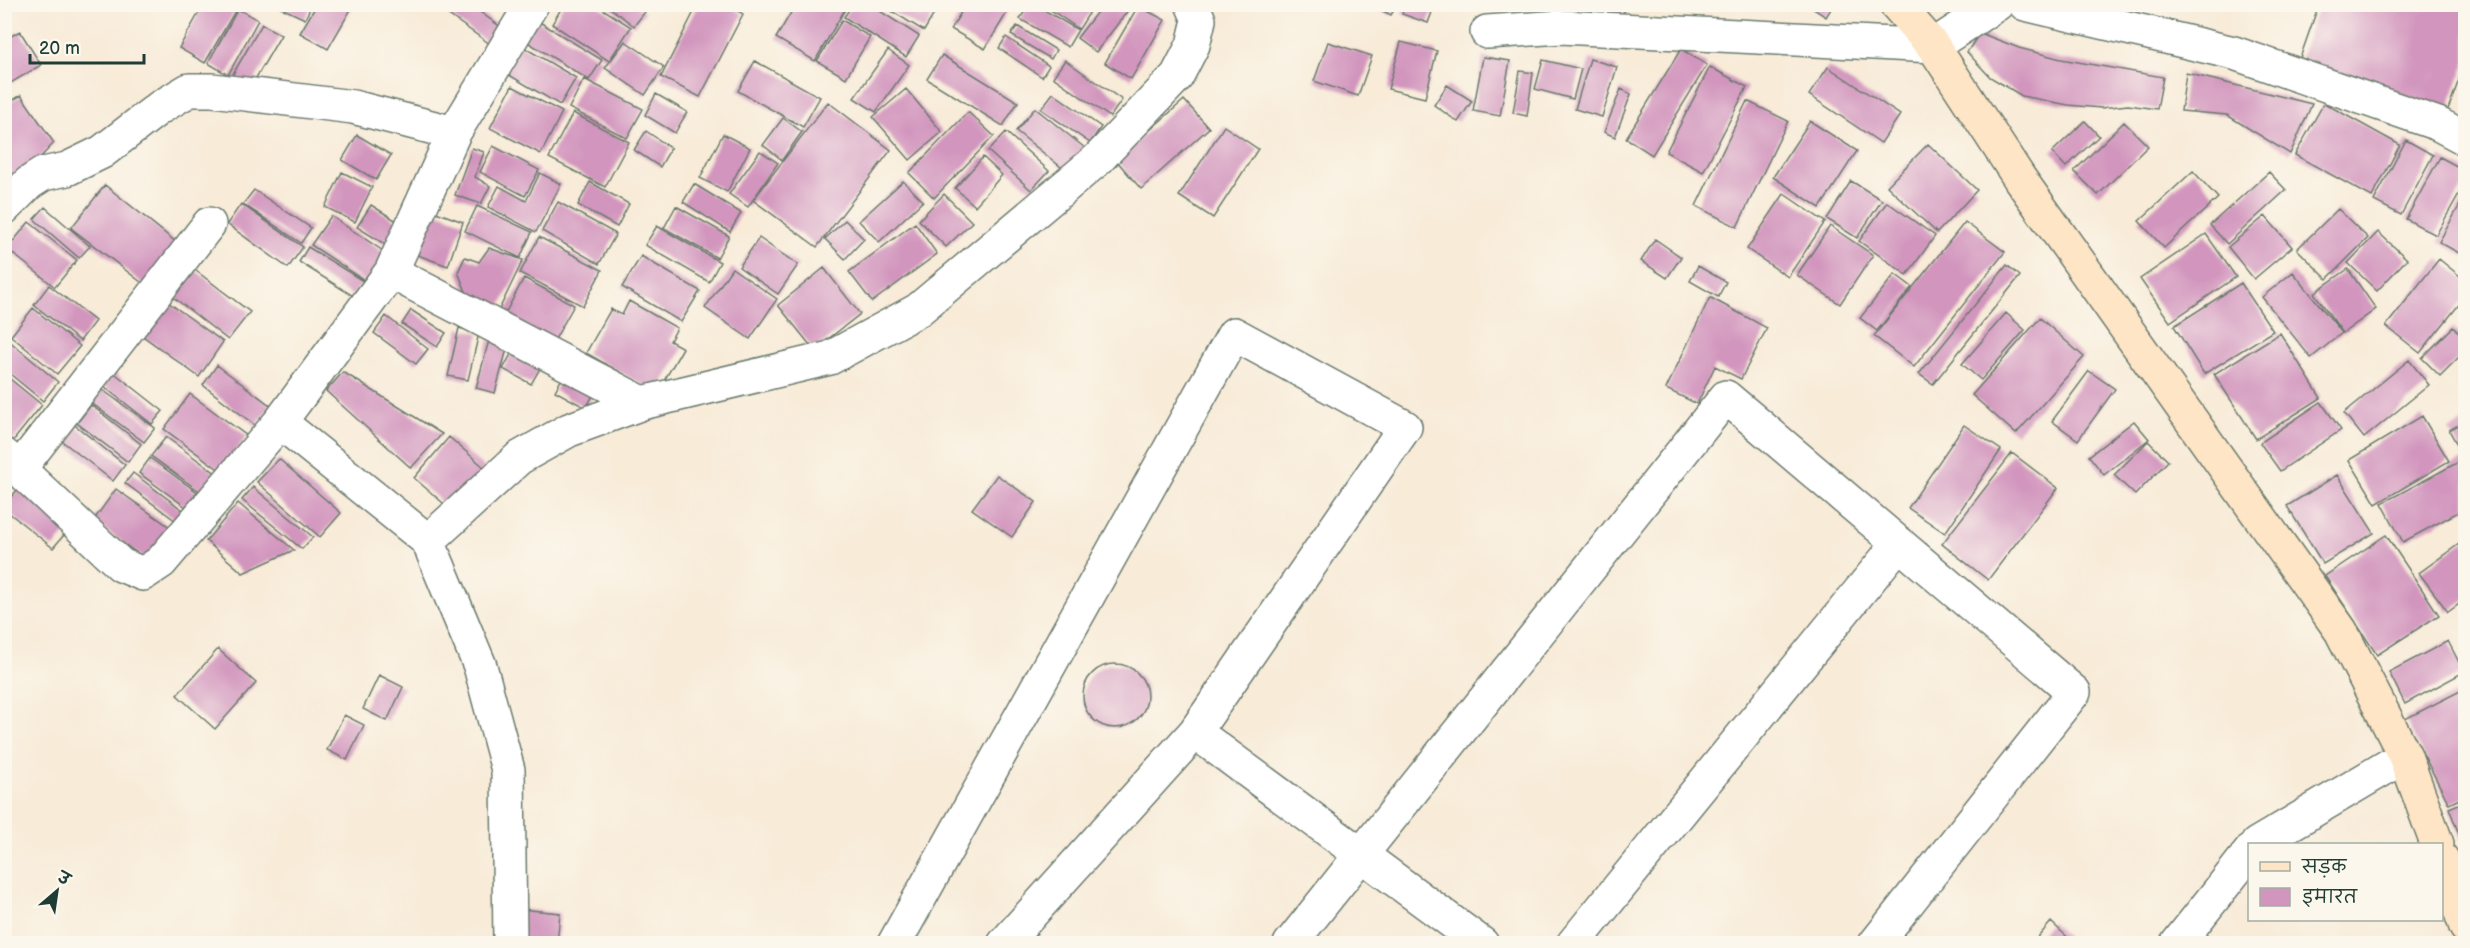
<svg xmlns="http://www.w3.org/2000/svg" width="2470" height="948" viewBox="0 0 2470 948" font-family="'Balsamiq Sans','Playpen Sans Deva',sans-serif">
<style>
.building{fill:#d295be}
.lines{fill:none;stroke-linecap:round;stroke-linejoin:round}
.street-casing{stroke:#6b7a6d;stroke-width:36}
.secondary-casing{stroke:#6b7a6d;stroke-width:36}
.street{stroke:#fff;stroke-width:33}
.secondary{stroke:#fde5c5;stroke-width:33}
</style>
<rect width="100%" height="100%" fill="#fbf7ec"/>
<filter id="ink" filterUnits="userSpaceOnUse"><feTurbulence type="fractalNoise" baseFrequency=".0167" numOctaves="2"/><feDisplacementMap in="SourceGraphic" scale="12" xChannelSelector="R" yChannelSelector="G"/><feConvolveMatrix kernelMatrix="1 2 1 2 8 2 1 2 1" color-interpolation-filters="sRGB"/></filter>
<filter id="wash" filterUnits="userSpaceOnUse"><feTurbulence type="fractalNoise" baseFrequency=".008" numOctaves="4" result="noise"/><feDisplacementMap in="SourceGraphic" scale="24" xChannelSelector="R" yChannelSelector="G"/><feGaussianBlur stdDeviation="1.35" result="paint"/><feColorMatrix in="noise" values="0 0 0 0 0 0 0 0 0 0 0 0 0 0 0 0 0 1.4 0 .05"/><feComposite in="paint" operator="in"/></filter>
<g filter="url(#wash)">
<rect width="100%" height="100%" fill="#f8ebd8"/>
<g id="blocks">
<!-- building -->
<path class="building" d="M204,4L238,6L205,63L179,48Z
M273,4H312L305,19Z
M317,4H354L328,49L300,33Z
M448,4H469L502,28L490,44L443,11Z
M564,4H595L631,27L609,61L552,24Z
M605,4H634L645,12L634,26Z
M698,4H726L743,14L700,97L661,77Z
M796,4H848L815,61L776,38Z
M853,4H869L919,36L906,57L844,17Z
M880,4H940L924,31Z
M966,4H996L1008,11L985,49L951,29Z
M1029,4H1034L1078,30L1068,47L1020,19Z
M1042,4H1095L1079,29Z
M1103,4H1133L1096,52L1077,38Z
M1405,4H1435L1428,23L1402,14Z
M1591,4H1632L1609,25Z
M1806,4H1834L1826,17Z
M2319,4H2452L2466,10V61L2447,112L2300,58Z
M1370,5H1397L1391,15Z
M1138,6L1165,20L1131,79L1105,63Z
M238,9L258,20L228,75L208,63Z
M533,18L602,60L589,80L521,38Z
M842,20L870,37L846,78L817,61Z
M262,24L281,35L249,90L230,79Z
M1017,26L1056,50L1051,59L1011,35Z
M20,31L41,65L4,87V40Z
M1980,33L2019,48L2061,59L2163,77L2157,109L2128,105L2101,108L2068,105L2022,96L1990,77L1967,52Z
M1006,37L1049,66L1042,77L999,48Z
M625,41L664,67L645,95L605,68Z
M1328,42L1372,56L1358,96L1314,81Z
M1401,42L1437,51L1425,98L1388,89Z
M520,45L576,78L560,105L504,72Z
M1681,49L1707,65L1652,155L1626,138Z
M888,50L909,65L876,112L854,98Z
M942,55L1018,102L1003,126L927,79Z
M1483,57L1510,61L1500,116L1473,111Z
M1590,59L1617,67L1602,117L1575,109Z
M1065,60L1122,100L1110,117L1053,77Z
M1543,60L1581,69L1573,99L1535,89Z
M755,61L820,97L803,127L738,91Z
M1710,67L1747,87L1703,172L1666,152Z
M1828,67L1900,115L1881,143L1809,95Z
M1520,71L1533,73L1527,116L1513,113Z
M2186,73L2312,104L2290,154L2227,115L2181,111Z
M584,79L643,109L627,138L569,108Z
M1447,85L1472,101L1458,122L1434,105Z
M512,86L562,112L541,154L490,128Z
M906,89L942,132L910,160L873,117Z
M1621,89L1631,94L1615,137L1604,132Z
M1053,93L1101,127L1090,143L1041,109Z
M656,94L687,112L675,133L645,115Z
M21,95L54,143L4,196V106Z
M1184,100L1209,128L1141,189L1116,160Z
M1747,101L1788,121L1737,227L1696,206Z
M828,102L891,150L817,247L753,200Z
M2324,103L2400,145L2372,197L2295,155Z
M1035,108L1085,148L1066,171L1016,131Z
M968,112L994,136L934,198L909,173Z
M573,113L629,142L605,187L549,158Z
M783,118L802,132L782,160L763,145Z
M1810,121L1857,151L1820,208L1773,177Z
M2085,121L2099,136L2066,167L2052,152Z
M2124,122L2148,146L2098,195L2074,171Z
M1224,126L1258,149L1213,218L1179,196Z
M646,131L671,148L660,167L634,150Z
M1006,132L1049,171L1031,190L988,151Z
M723,134L750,148L727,192L700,178Z
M357,135L391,155L376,180L342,160Z
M2406,140L2433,155L2401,215L2374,201Z
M1928,144L1977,190L1937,233L1887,186Z
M493,146L539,170L525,196L480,172Z
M472,148L484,152L475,177L490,186L481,204L455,195Z
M760,151L778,163L748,207L729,194Z
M983,157L1002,175L975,206L955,188Z
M2440,157L2466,171V181L2436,235L2406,219Z
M2193,171L2218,198L2164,248L2139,221Z
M342,172L372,187L355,222L325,207Z
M2269,172L2286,190L2227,244L2210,225Z
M540,173L561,184L536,232L488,207L499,186L526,201Z
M903,181L923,201L879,242L859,221Z
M1851,181L1882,200L1857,238L1827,219Z
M590,182L629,204L617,227L578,205Z
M694,184L741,213L730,232L683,202Z
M105,185L182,247L150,289L71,228Z
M254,190L311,228L301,243L243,204Z
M944,194L972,222L946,247L919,220Z
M1784,194L1825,222L1788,277L1747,249Z
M2466,194V257L2439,242Z
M558,202L616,234L599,264L542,231Z
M1887,202L1935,236L1907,275L1859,241Z
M241,204L303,247L288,268L227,224Z
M371,205L400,223L386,245L357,227Z
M477,206L532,232L520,258L465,231Z
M676,206L729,236L717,258L664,228Z
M45,207L90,246L79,258L34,219Z
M428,209L463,222L448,266L412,253Z
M2338,209L2368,238L2327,279L2297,249Z
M331,216L389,255L370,284L311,245Z
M2265,216L2292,247L2254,279L2228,247Z
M845,220L864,239L845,259L825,239Z
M29,222L77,260L55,287L7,249Z
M1965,222L2005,252L1914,367L1874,336Z
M915,223L937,254L872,302L849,272Z
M657,226L720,262L709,282L645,245Z
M1830,226L1873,255L1840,304L1797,275Z
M2378,232L2407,259L2377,291L2348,263Z
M2206,234L2236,277L2170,322L2140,279Z
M539,237L602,270L583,306L520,273Z
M759,238L798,265L778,294L739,267Z
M1655,239L1681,257L1667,278L1641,261Z
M308,247L363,281L353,296L299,262Z
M489,248L523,260L496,316L471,304L458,272L465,257L479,262Z
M641,256L700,291L681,322L622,287Z
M2439,259L2466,281V296L2420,353L2386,326Z
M2007,265L2020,276L1933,384L1919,374Z
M1698,266L1726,282L1718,297L1690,281Z
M732,268L777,299L750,339L705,308Z
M824,268L860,314L814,350L778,305Z
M2348,269L2376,309L2343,333L2314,293Z
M195,270L250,312L228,340L173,297Z
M2293,272L2342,333L2311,358L2262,297Z
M1895,274L1912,287L1877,331L1860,318Z
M524,278L574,305L549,350L500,323Z
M2241,283L2273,331L2204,374L2174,326Z
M49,285L95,321L80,341L34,305Z
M1711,298L1767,328L1741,379L1715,366L1697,404L1666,389L1709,299Z
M629,301L677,328L670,341L683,348L657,393L586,353L611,309L622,315Z
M168,302L223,342L199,377L143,336Z
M33,308L80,346L57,374L11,336Z
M411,310L446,333L437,347L402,324Z
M2006,313L2025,330L1981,380L1962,364Z
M386,316L428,349L416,364L374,333Z
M2040,318L2084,357L2016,434L1972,395Z
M2453,327L2466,340V350L2440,376L2422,358Z
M459,328L479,333L468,380L448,376Z
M2280,333L2321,398L2256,439L2214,374Z
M7,339L58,382L43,401L4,369V342Z
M489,340L508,345L495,393L476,388Z
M515,347L543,363L531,384L503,369Z
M2409,360L2429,385L2364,438L2344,413Z
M217,365L271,406L256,426L203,385Z
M112,371L163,411L152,424L102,385Z
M566,371L597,388L586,408L555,391Z
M2089,371L2115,389L2078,440L2052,421Z
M343,372L442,434L411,468L326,391Z
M4,374L42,405L13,441L4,434Z
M100,388L155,428L144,442L90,402Z
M190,394L247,436L221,471L164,429Z
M2321,402L2341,430L2280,471L2260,443Z
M91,405L141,444L128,462L77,423Z
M2422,416L2449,461L2376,504L2349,460Z
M2134,421L2149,439L2104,475L2089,456Z
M2466,421V454L2463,455L2449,430Z
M71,422L125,465L113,481L58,438Z
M1964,425L2001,450L1945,533L1908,508Z
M166,437L217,474L202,493L151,456Z
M449,437L485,468L450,509L414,478Z
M2148,441L2168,461L2135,495L2114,475Z
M2012,453L2058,488L1988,580L1942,544Z
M150,458L197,492L186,507L139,473Z
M2466,458V508L2403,542L2382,503Z
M279,459L341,513L320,537L257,482Z
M133,473L188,514L180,524L125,483Z
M997,475L1036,502L1012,537L972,509Z
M2337,475L2374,533L2323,564L2287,506Z
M253,487L313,537L302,549L242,500Z
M19,488L69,529L53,548L4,509V505Z
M116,489L171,528L148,561L93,521Z
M238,503L294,550L243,573L206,541Z
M2386,535L2439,615L2377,655L2325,576Z
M2466,539V599L2448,612L2419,573Z
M2448,641L2464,672L2405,704L2389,672Z
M218,649L256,683L215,729L177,695Z
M1083 696a32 32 0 1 1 64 0a32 32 0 1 1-64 0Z
M379,675L403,687L387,721L363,709Z
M2466,688V796L2449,804L2405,719Z
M344,715L364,725L347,760L327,750Z
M2466,801V850H2465L2449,808Z
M520,909L560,913L557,944H516Z
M2051,922L2075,944H2032Z"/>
</g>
</g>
<g filter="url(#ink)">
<use href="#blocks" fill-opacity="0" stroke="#6b7a6d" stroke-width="1.5"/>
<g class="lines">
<!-- street casing -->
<g class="street-casing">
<path id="street" d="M532,4L454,133L391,272L642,403L830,358L918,310L1098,159L1177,76L1193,45L1199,20L1192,4
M2025,4L2234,53L2438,124L2466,139
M1487,32L1561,27L1933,46L1997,4
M4,208L29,183L43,174L67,169L102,152L159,108L189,90H212L353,107L454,133
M280,422L391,272
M4,455L121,565L143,574L161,562L280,422L428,541L519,458L569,430L642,403
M20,468L209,224
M428,541L480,666L508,770L510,944
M1195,732L1482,944
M2257,844L2405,756
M894,944L1234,334L1405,427L1195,732L1004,944
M1290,944L1726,397L2074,692L1875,944
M1573,944L1899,543
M2177,944L2250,852"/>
</g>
<!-- secondary casing -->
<g class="secondary-casing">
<path id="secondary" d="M1896,4L1933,46L2020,179L2341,631L2405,756L2437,844
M2442,859L2466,927"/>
</g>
<!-- street -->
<use href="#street" class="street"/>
<!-- secondary -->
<use href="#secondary" class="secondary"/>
</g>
</g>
<!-- margin -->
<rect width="2470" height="948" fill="none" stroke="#fbf7ec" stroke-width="24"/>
<!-- legend -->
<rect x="2248" y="843" width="195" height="78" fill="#fbf7ec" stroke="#a3ada2" stroke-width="1.5"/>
<rect x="2260" y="862" width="30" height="9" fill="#fde5c5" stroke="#a3ada2" stroke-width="1.5"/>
<text x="2302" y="873" font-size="18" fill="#1f3d34">सड़क</text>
<rect x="2260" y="888" width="30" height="18" fill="#d295be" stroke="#a3ada2" stroke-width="1.5"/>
<text x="2302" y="903" font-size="18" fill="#1f3d34">इमारत</text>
<!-- north arrow -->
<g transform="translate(57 891) rotate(29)" stroke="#fbf7ec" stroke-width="4.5" paint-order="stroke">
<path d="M0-4.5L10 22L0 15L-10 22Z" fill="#1f3d34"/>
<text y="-9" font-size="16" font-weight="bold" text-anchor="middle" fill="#1f3d34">उ</text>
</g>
<!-- scale -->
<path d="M30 54v9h114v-9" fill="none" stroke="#1f3d34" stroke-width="3"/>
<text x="39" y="54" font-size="18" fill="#1f3d34" stroke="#fbf7ec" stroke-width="4.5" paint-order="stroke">20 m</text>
</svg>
